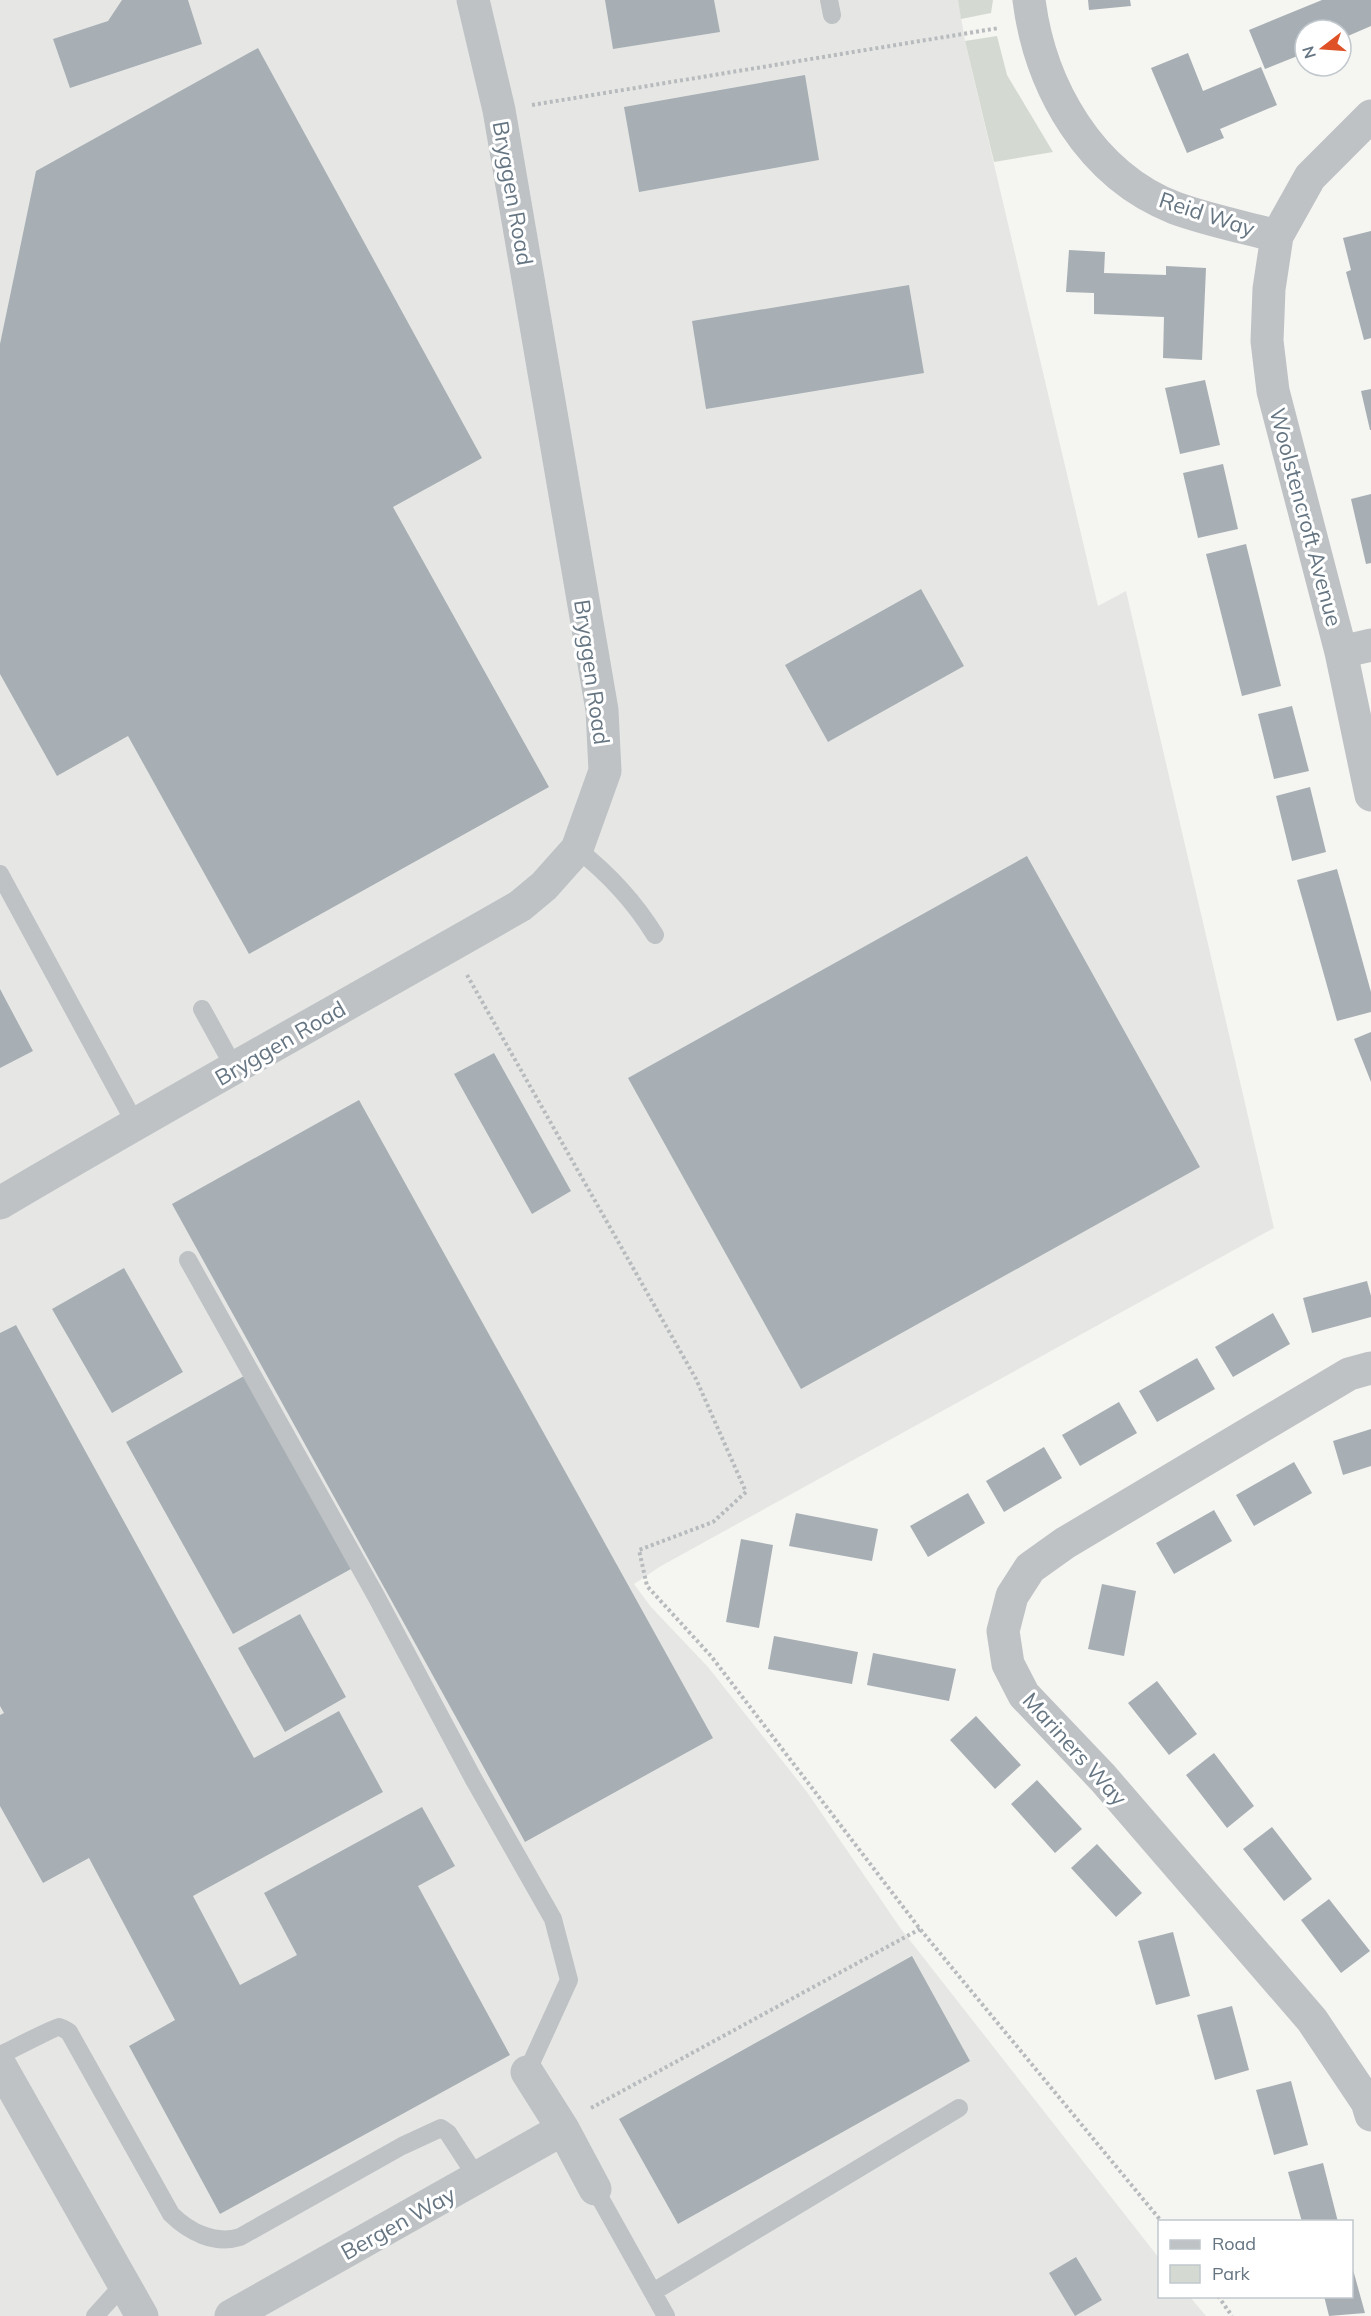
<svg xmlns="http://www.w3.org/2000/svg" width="1371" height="2316" viewBox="0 0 1371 2316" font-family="Mulish,sans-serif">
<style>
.built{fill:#e6e7e5}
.green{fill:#d4dad1}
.building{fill:#a7afb4}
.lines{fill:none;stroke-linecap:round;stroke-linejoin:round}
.path{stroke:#b8bbbd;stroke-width:4;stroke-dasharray:3 3;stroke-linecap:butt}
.lane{stroke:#bec2c5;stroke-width:18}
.street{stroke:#bec2c5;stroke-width:33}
.labels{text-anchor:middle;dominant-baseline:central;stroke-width:6;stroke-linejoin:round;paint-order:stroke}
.street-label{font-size:22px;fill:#657582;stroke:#fff}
</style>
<rect width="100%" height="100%" fill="#f5f5f1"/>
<!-- built -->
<path class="built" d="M0,0H958L965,41L1098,606L1126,591L1274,1228L661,1566L634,1584L651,1607L708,1667L807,1792L901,1929L1159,2258L1160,2296L1190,2297L1206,2316H0Z"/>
<!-- green -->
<path class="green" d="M958,0H993L991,13L961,19Z
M997,36L1007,75L1053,152L994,162L965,41Z"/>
<!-- building -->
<path class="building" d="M122,0H188L202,44L70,88L53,39L108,21Z
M605,0H714L720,32L613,49Z
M1088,0H1130L1131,6L1089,10Z
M1322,0H1371V26L1341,39V30H1305V53L1265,69L1249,30Z
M258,48L482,458L393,507L549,787L249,954L128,736L57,776L0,674V344L36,171Z
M1188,53L1203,91L1261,67L1277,105L1220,129L1224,138L1187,153L1151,68Z
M805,75L819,160L639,192L624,107Z
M1371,231V338L1364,340L1346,272L1351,270L1343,238Z
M1069,250L1105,252L1104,273L1166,275V266L1206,268L1202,360L1163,358L1164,317L1094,314V293L1066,292Z
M909,285L924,373L706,409L692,321Z
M1205,380L1220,445L1180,454L1165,388Z
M1371,389V430H1370L1361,391Z
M1223,464L1238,529L1198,538L1183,473Z
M1371,494V563L1366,564L1351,499Z
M1246,544L1281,686L1242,696L1206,554Z
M921,589L964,666L828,742L785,665Z
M1292,706L1309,771L1274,779L1258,714Z
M1310,787L1326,852L1292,861L1276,796Z
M1027,856L1200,1167L801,1389L628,1078Z
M1337,869L1371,992V1012L1337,1021L1297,880Z
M0,989L33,1051L0,1068Z
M1371,1032V1082L1354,1039Z
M494,1053L571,1191L532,1214L454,1074Z
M359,1100L713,1738L525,1842L172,1204Z
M124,1268L183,1372L112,1413L52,1309Z
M1367,1281L1371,1296V1317L1312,1333L1303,1298Z
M1273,1313L1290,1344L1233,1377L1215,1347Z
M16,1325L254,1758L339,1711L383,1792L193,1896L240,1985L297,1955L264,1893L422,1807L455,1866L418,1886L510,2055L220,2214L129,2046L175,2020L89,1858L43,1883L0,1806V1715L4,1713L0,1706V1333Z
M1197,1358L1215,1389L1157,1422L1139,1391Z
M244,1376L351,1569L233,1634L126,1442Z
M1119,1402L1137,1433L1080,1466L1062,1435Z
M1371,1429V1466L1343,1475L1333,1441Z
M1044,1447L1062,1478L1004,1512L986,1481Z
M1294,1462L1312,1493L1254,1526L1236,1495Z
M968,1493L985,1523L928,1557L910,1526Z
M1214,1510L1232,1541L1174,1574L1156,1543Z
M796,1513L878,1529L872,1561L789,1546Z
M741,1539L773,1545L759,1628L726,1622Z
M1102,1584L1136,1591L1124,1656L1088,1649Z
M300,1614L346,1697L285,1732L238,1648Z
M774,1636L858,1652L852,1684L768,1669Z
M873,1653L956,1669L949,1701L867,1685Z
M1157,1681L1197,1734L1169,1755L1128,1703Z
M976,1716L1021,1765L995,1789L950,1740Z
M1214,1753L1254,1806L1227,1828L1186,1775Z
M1037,1780L1082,1829L1055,1853L1011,1804Z
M1272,1827L1312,1879L1284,1901L1243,1849Z
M1097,1844L1142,1893L1116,1917L1071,1868Z
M1329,1899L1370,1951L1341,1973L1301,1920Z
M1173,1932L1190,1996L1156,2005L1138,1941Z
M912,1956L970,2061L678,2224L619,2119Z
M1232,2006L1249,2070L1215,2080L1197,2015Z
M1291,2081L1308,2145L1274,2155L1256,2090Z
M1323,2163L1338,2222H1302L1288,2172Z
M1076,2257L1102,2300L1075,2316L1049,2273Z
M1352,2266L1365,2313L1329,2316L1324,2296H1352Z"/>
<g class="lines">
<!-- path -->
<path class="path" d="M532,105L999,28
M467,975L696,1379L746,1492L713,1522L639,1550L647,1586L711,1656L920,1929L1162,2222
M591,2108L920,1929
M1218,2296L1232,2316"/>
<!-- lane -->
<path class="lane" d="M829,0L832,15
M577,849C609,874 634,901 655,935
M0,874L135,1123
M202,1009L235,1069
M188,1260L376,1596L473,1778L553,1919L569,1980L527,2072
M0,2055C9,2051 55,2027 59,2027C63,2028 66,2030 69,2032L171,2214C189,2232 215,2245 240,2237L402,2146L441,2128L448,2133L478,2179
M595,2189L666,2316
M653,2292L959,2108
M95,2316L124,2284"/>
<!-- street -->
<path class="street" d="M1029,0C1040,87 1090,175 1175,208C1208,220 1243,227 1277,236
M1371,116L1310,177L1277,236L1269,289L1267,341L1273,391L1341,652L1371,795
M1341,652L1371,645
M0,1203C172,1101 347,1005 520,906L544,886L577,849L605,771L602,710L499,110L473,0
M1371,1368L1349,1374L1065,1543L1030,1568L1012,1596L1003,1631L1008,1664L1024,1695L1103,1778L1312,2020L1367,2102L1371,2115
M0,2065L142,2316
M527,2072L563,2129L595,2189
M231,2316L563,2129"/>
</g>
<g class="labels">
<!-- street labels -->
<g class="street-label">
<text transform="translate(513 193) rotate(80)">Bryggen Road</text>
<text transform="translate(1207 214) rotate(18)">Reid Way</text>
<text transform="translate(1306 517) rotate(75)">Woolstencroft Avenue</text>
<text transform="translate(592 672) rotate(82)">Bryggen Road</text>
<text transform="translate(280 1043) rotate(-30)">Bryggen Road</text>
<text transform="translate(1075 1749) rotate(48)">Mariners Way</text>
<text transform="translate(398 2223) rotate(-29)">Bergen Way</text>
</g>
</g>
<!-- legend -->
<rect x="1158" y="2220" width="195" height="78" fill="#ffffff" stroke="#c1c8cd" stroke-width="1.5"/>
<rect x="1170" y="2240" width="30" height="9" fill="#bec2c5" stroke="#c1c8cd" stroke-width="1.5"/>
<text x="1212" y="2250" font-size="18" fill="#657582">Road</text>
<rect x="1170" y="2265" width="30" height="18" fill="#d4dad1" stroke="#c1c8cd" stroke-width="1.5"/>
<text x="1212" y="2280" font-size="18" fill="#657582">Park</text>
<!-- north arrow -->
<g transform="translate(1323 48) rotate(253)"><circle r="28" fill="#ffffff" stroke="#c1c8cd" stroke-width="1.5"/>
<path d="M0-4.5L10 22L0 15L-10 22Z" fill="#df5227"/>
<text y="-9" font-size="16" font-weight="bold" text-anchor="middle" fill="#657582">N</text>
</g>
</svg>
